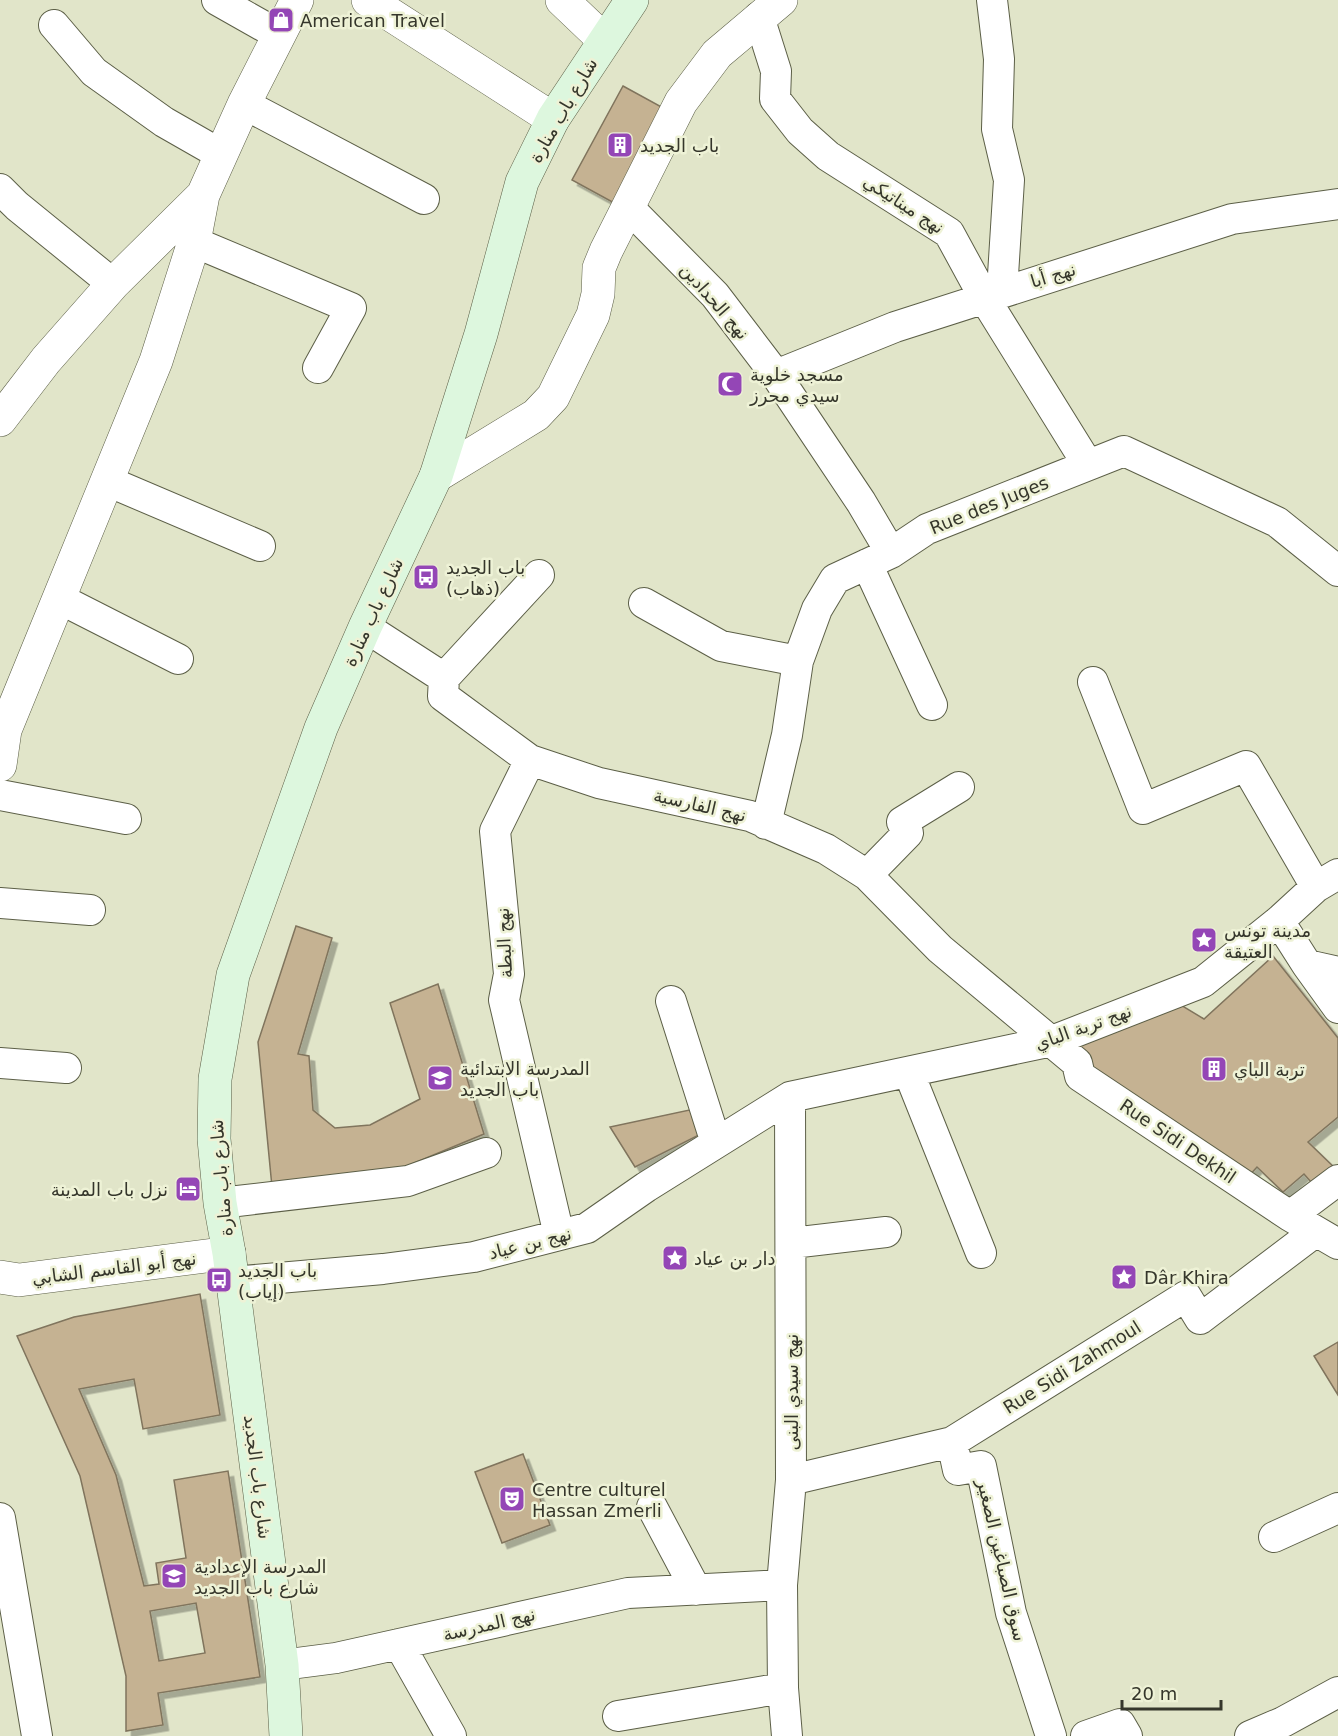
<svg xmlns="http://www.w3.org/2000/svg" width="1338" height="1736" viewBox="0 0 1338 1736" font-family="'DejaVu Sans','Noto Sans Arabic',sans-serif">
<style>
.building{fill:#c5b292;stroke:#80745d;stroke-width:1.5;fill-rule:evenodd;filter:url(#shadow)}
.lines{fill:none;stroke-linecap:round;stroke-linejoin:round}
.pedestrian-casing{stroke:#5c5f47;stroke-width:32}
.minor-casing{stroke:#5c5f47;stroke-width:34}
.tertiary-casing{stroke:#5c5f47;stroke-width:34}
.secondary-casing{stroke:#5c5f47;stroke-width:34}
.pedestrian{stroke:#fff;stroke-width:30}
.minor{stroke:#fff;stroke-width:33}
.tertiary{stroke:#fff;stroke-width:33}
.secondary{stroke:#ddf7de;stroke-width:33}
.labels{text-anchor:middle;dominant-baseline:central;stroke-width:5;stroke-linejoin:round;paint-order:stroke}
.poi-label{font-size:18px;fill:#35362b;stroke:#eef2d6;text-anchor:start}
.street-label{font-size:18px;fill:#35362b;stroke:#eef2d6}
</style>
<defs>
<filter id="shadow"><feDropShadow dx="5.5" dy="5.5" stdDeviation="0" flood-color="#0004"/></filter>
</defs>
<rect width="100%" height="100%" fill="#e1e5c9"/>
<!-- building -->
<path class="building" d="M623,86L667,110L616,204L572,180Z
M296,926L332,938L298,1054L309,1056L313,1110L335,1128L370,1125L420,1099L390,1003L438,984L484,1134L383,1176L272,1187L258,1042Z
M1273,956L1338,1038V1117L1308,1142L1338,1171L1319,1191L1304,1174L1283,1192L1257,1167L1247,1178L1091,1074L1066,1044L1171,999L1204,1019Z
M694,1109L703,1133L635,1167L610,1127Z
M200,1294L220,1415L143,1429L134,1379L79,1389L116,1475L144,1586L159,1584L156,1563L186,1558L174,1480L228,1471L260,1677L158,1693L163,1725L126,1731V1676L80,1476L17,1336L74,1317ZM196,1603L205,1653L159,1661L150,1611Z
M1338,1342V1395L1314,1356Z
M523,1454L550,1525L502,1543L475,1472Z"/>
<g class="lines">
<!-- pedestrian casing -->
<g class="pedestrian-casing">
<path id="pedestrian" d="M217,0L279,35
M992,0L999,59L997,129L1009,180L1002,291
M759,17L776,71L775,99L800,131L828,156L949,233L985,299L1088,465
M54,25L94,72L164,122L220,154
M244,104L424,199
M0,189L17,206L113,284
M628,207L715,295L776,375L861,502L891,553
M194,242L351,308L318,368
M776,375L895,327L1232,219L1338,204
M112,483L260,546
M867,564L932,705
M60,599L178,659
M644,603L721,646L798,661
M365,627L444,678L443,696L530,760L599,783L750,816L826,849L867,875L940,949L1077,1063L1080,1076L1290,1216L1338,1244
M444,678L539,575
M1093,682L1143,809L1246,766L1316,887
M530,760L495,831L509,974L504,1000L559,1235
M0,795L126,819
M766,824L787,735L798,661L817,609L835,579L891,553L927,529L1124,451L1277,522L1338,571
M867,875L908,833L902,822L959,787
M0,903L90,910
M1279,921L1307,965L1338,972
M1307,965L1338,1008
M671,1001L716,1143
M0,1063L66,1068
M909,1073L981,1253
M220,1203L408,1181L486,1153
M1290,1216L1338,1180
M792,1243L886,1232
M232,1282L383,1269L474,1257L587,1228L646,1187L790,1097L1052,1041L1203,982L1279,921L1316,887L1338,874
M952,1442L958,1470L981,1466L1011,1613L1051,1736
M791,1480L952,1442L1186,1296L1200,1319L1315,1232
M652,1507L696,1590
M0,1518L37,1736
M1274,1537L1338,1508
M399,1644L451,1736
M282,1665L336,1658L628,1593L782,1585
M618,1716L783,1688
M787,1736L783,1688L782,1585L791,1480L790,1097
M1086,1736L1120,1724L1127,1736
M1250,1736L1283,1722L1338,1692"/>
</g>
<!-- minor casing -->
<g class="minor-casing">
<path id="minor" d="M368,0L553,119
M562,0L604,40
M0,420L46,360L113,284L203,195L244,104L297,0
M436,476L536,415L553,397L593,315L598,294L599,268L606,251L681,102L717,54L781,0
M0,765L5,730L156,361L194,242L203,195"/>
</g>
<!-- tertiary casing -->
<g class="tertiary-casing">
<path id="tertiary" d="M0,1277L19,1280L229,1253"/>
</g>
<!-- secondary casing -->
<g class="secondary-casing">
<path id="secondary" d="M286,1736L282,1665L229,1253L220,1203L214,1139L215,1079L233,975L321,728L365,627L436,476L481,334L522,182L553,119L632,0"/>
</g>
<!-- pedestrian -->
<use href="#pedestrian" class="pedestrian"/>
<!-- minor -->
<use href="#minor" class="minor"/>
<!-- tertiary -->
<use href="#tertiary" class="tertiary"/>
<!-- secondary -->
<use href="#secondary" class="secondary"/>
</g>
<!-- icons -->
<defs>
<g id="shop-square" transform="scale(1.35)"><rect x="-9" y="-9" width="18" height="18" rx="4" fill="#9446b6" stroke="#eef2d6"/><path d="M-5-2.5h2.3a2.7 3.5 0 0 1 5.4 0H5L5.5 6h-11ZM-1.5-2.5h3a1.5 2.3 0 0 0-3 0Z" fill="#fff"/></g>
<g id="building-square" transform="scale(1.35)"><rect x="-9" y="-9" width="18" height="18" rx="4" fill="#9446b6" stroke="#eef2d6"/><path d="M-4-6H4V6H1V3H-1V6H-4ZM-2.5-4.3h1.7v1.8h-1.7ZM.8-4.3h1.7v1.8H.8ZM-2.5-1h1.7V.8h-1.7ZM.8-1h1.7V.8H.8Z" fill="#fff"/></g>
<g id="mosque-square" transform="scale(1.35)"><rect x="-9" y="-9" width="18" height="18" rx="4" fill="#9446b6" stroke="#eef2d6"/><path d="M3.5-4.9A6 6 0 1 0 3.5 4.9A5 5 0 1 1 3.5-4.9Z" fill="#fff"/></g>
<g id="bus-square" transform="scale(1.35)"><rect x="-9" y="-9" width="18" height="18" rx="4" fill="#9446b6" stroke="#eef2d6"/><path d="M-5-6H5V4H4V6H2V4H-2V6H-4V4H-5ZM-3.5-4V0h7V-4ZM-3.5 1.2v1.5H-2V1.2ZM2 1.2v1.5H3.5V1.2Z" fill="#fff"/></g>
<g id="sight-square" transform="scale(1.35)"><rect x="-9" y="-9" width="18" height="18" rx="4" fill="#9446b6" stroke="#eef2d6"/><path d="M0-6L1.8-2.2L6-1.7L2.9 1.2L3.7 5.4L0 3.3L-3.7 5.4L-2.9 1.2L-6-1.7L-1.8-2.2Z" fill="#fff"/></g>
<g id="school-square" transform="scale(1.35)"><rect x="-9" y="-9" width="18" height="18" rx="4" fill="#9446b6" stroke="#eef2d6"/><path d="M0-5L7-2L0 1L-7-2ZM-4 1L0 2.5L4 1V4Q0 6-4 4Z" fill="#fff"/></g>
<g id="hotel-square" transform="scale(1.35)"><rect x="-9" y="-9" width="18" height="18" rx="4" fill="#9446b6" stroke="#eef2d6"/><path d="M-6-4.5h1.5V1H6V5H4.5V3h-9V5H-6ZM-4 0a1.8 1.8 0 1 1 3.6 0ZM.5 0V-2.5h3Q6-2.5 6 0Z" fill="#fff"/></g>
<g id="theatre-square" transform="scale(1.35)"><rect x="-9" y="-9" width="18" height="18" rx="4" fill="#9446b6" stroke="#eef2d6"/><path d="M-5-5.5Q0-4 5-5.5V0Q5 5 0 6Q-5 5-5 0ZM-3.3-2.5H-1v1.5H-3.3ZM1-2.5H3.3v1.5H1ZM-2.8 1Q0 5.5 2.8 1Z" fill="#fff"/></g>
</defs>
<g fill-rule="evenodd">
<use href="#shop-square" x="281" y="20"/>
<use href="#building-square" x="620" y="145"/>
<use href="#mosque-square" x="730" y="384"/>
<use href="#bus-square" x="426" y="577"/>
<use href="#sight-square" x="1204" y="940"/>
<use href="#building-square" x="1214" y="1069"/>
<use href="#school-square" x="440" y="1078"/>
<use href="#hotel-square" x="188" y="1189"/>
<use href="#sight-square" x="675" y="1258"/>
<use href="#sight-square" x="1124" y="1277"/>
<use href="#bus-square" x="219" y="1280"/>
<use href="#theatre-square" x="512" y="1499"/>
<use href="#school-square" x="174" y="1576"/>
</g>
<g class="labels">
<!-- poi labels -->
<g class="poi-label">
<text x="300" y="20">American Travel</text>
<text x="640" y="145">باب الجديد</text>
<text x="750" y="374">مسجد خلوية<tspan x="750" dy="21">سيدي محرز</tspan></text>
<text x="446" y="567">باب الجديد<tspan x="446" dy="21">(ذهاب)</tspan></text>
<text x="1224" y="930">مدينة تونس<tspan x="1224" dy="21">العتيقة</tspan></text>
<text x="460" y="1068">المدرسة الابتدائية<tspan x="460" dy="21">باب الجديد</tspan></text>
<text x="1234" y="1069">تربة الباي</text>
<text x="168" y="1189" text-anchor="end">نزل باب المدينة</text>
<text x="694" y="1258">دار بن عياد</text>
<text x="238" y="1270">باب الجديد<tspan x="238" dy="21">(إياب)</tspan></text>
<text x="1144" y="1277">Dâr Khira</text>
<text x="532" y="1489">Centre culturel<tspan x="532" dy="21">Hassan Zmerli</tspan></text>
<text x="194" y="1566">المدرسة الإعدادية<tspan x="194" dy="21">شارع باب الجديد</tspan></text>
</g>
<!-- street labels -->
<g class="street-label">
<text transform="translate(563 110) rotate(-60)">شارع باب منارة</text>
<text transform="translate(904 204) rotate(33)">نهج ميناتيكي</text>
<text transform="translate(1053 275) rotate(-17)">نهج أبا</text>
<text transform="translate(715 301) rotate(49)">نهج الحدادين</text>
<text transform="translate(989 505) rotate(-22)">Rue des Juges</text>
<text transform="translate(373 612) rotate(-65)">شارع باب منارة</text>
<text transform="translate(700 805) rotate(13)">نهج الفارسية</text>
<text transform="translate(504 943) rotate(-93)">نهج البطة</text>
<text transform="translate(1083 1027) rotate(-20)">نهج تربة الباي</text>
<text transform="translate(1178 1141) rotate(34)">Rue Sidi Dekhil</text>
<text transform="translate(221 1178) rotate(-95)">شارع باب منارة</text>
<text transform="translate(530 1243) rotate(-14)">نهج بن عياد</text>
<text transform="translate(114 1268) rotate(-7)">نهج أبو القاسم الشابي</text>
<text transform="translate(1072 1367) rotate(-32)">Rue Sidi Zahmoul</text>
<text transform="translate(791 1392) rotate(-90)">نهج سيدي البنى</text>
<text transform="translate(258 1477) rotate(83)">شارع باب الجديد</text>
<text transform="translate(1002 1560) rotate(77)">سوق الصباغين الصغير</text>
<text transform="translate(489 1624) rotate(-13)">نهج المدرسة</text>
</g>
</g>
<!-- scale -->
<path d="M1122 1700v9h99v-9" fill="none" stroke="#35362b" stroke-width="3"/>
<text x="1131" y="1700" font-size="18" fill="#35362b" stroke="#eef2d6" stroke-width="4.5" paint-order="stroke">20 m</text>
</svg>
